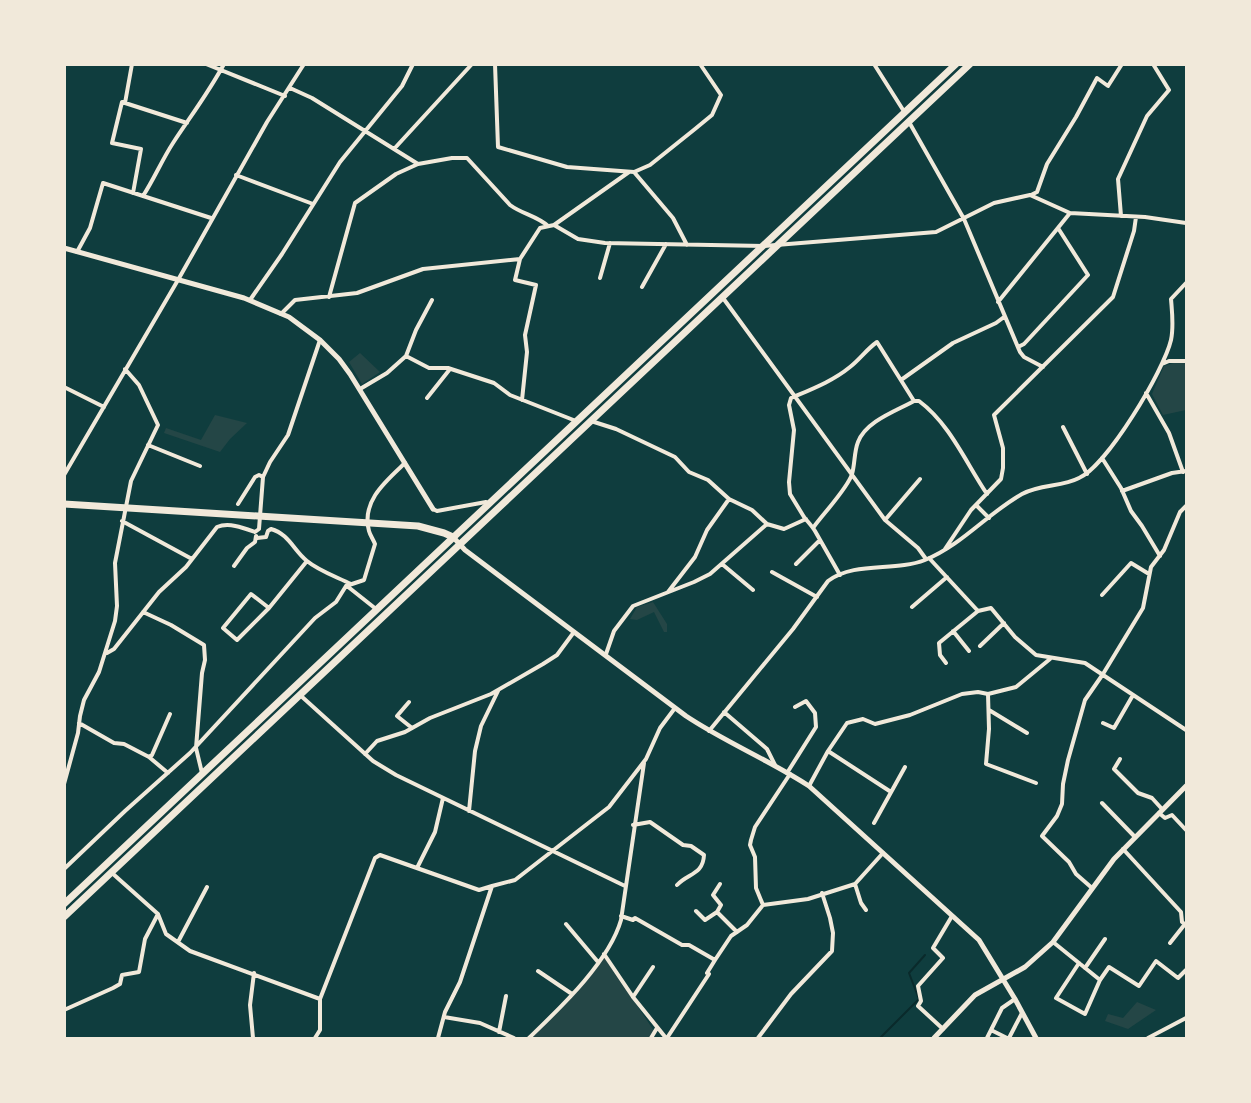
<svg xmlns="http://www.w3.org/2000/svg" width="1251" height="1103" viewBox="0 0 1251 1103" font-family="'Fira Sans Condensed',sans-serif">
<style>
.green{fill:#244646}
.lines{fill:none;stroke-linecap:round;stroke-linejoin:round}
.stream{stroke:#0a2a2b;stroke-width:2}
.minor{stroke:#f1e9da;stroke-width:4}
.tertiary{stroke:#f1e9da;stroke-width:5}
.primary{stroke:#f1e9da;stroke-width:7}
.trunk{stroke:#f1e9da;stroke-width:7}
</style>
<rect width="100%" height="100%" fill="#0f3d3e"/>
<!-- green -->
<path class="green" d="M360,353L380,372L362,384L349,362Z
M1183,360L1186,362V410L1163,415L1152,394L1164,366Z
M215,415L247,423L230,439L220,452L164,433L166,428L201,440Z
M653,602L667,624V632H664L654,612L637,620L630,619L637,607Z
M604,956L654,1031L650,1038H530L565,1005Z
M1137,1002L1156,1010L1128,1029L1105,1021L1108,1014L1123,1018Z"/>
<g class="lines">
<!-- stream -->
<path class="stream" d="M880,1038L919,999L909,973L925,955"/>
<!-- minor -->
<path class="minor" d="M206,64L285,96
M495,64L498,147L567,167L634,172L650,165L695,129L712,115L721,95L700,64
M874,64L905,113
M290,88L312,98L418,164
M125,103L132,64
M909,122L964,219L1020,352L1024,357L1043,367
M394,149L472,64
M634,172L673,218L687,245
M236,175L313,204
M133,193L141,149L112,143L122,102L187,123
M1031,195L1037,192L1047,164L1076,117L1097,78L1108,86L1122,64
M143,196C154,179 162,160 173,143C190,117 209,92 224,64
M1121,216L1118,179L1147,116L1169,90L1153,64
M554,225L629,172
M77,252L90,228L103,183L211,218
M520,259L515,280L536,285L525,335L527,352L522,400
M600,278L610,243
M642,287L666,244
M329,297L355,203L396,174L418,164L452,158H467L510,205C522,214 537,216 548,226
M723,298L885,520L918,548L926,559
M250,300L282,254L340,162L402,86L413,64
M998,302L1070,213
M281,314L295,300L357,293L423,269L520,259L540,228L554,225L578,239L605,243L764,246L936,232L994,203L1030,195L1070,213L1145,217L1186,223
M1018,347L1024,344L1088,275L1058,228
M406,356L416,330L432,300
M1162,364L1169,361H1186
M901,380L953,343L996,323L1004,317
M64,387L104,407
M360,389L387,373L406,356L429,368H448L494,383L510,395L576,421
M1146,393L1169,433L1183,472
M427,398L450,369
M914,401H919C950,424 966,463 987,494
M591,421L616,429L675,457L689,472L708,480L729,499
M1063,427L1087,474
M148,445L200,466
M1102,458L1121,488L1131,511L1142,526L1160,556
M64,475L178,280L267,122L304,64
M1122,491L1172,473L1186,471
M238,504L255,477L259,475L263,477
M976,505L989,518
M433,509L437,511L486,502L489,504
M885,520L920,479
M122,521L192,559
M813,528C822,515 848,488 852,474C855,464 854,452 858,442C866,421 896,411 914,401L877,342C867,349 860,359 850,367C833,381 812,389 791,398L789,405L794,430L789,482L790,494L804,517C808,522 812,526 815,531L840,575
M257,538L266,537L268,531L271,529C289,534 294,551 307,561C319,571 337,577 351,584
M945,549L971,510L1001,479L1003,468V448L994,415L1113,297L1134,231L1136,217
M929,558L978,611L991,608L1015,637L1036,655L1085,663L1186,730
M722,564L753,590
M796,564L820,540
M234,566L247,548L255,542L256,536
M772,572L817,597
M347,586L376,609
M668,592L695,557L707,530L729,499L752,510L767,524
M1102,595L1131,563L1149,574
M912,607L947,577
M269,608L251,594L223,628L237,640L269,608L307,561
M143,612L171,625L204,645L205,660L202,673L196,748L202,773
M953,631L969,651
M980,646L1004,623
M107,653L114,649L159,592L186,567L217,527C229,522 244,528 255,532L259,529L263,477L270,462L288,435L320,340
M606,654L614,631L633,606L694,582L710,574L767,524L784,529L806,519
M946,663L940,655L939,643L978,611
M988,694L989,729L986,764L1036,783
M300,695L373,761L396,775L625,886
M409,702L397,716L412,728
M989,710L1027,733
M724,712L767,749L775,765
M79,723L114,743L124,744L149,757L152,755L170,714
M1103,723L1114,728L1133,695
M709,731L793,629L828,581C855,561 894,572 925,560C962,545 988,513 1022,494C1040,484 1062,487 1079,478C1107,466 1164,370 1171,340C1174,326 1172,312 1171,299L1186,283
M828,751L891,792
M365,754L377,741L405,732L430,718L491,694L543,664L557,655L574,632
M149,757L168,773
M1120,759L1114,769L1138,793L1152,798L1162,809
M787,773L816,727L815,713L806,701L795,707
M64,784L78,733L80,716L84,700L99,672L115,621L117,606L115,563L131,481L158,425L139,385L125,369
M809,786L828,751L847,723L863,719L875,724L910,715L962,694L978,692L988,694L1016,687L1050,659
M1102,803L1135,837
M469,811L475,751L481,726L498,691
M1159,813L1165,818L1172,815L1186,830
M874,823L905,767
M633,825L650,822L683,845L691,846L704,855C703,875 688,873 677,885
M1123,849L1181,912L1182,922L1186,925
M417,868L435,832L443,798
M64,869L125,811L190,753L315,618L336,602L346,586L364,580L375,544C373,539 370,535 369,531C361,501 386,481 405,463
M112,873L158,914L166,934L190,951L320,999
M855,884L861,903L866,910
M492,886L515,880L609,807L646,759L660,728L675,708
M1092,888L1076,874L1069,862L1042,836L1057,816L1062,804L1063,784L1068,760L1085,700L1103,674L1143,608L1151,567L1164,550L1180,512L1186,506
M763,905L756,888L755,857L750,845L751,840L755,827L790,774
M696,911L705,920L717,912L737,932
M717,912L721,905L713,895L720,884
M621,916L633,920L635,918L682,945H689L715,960L731,936L747,925L763,905L808,899L855,884L883,853
M566,924L598,962
M178,942L207,887
M1053,942L1100,980
M1170,943L1185,924
M604,954L633,997L666,1038
M1079,963L1056,998L1085,1014L1100,980L1109,967L1139,986L1156,961L1178,978L1186,970
M1085,968L1105,939
M538,971L572,994
M633,997L653,967
M64,1010L113,988L120,984L122,975L139,972L145,939L158,914
M444,1017L480,1023L514,1038
M943,1029L918,1006L921,1001L918,986L943,958L933,948L952,916
M499,1032L506,996
M253,1038L250,1005L254,973
M315,1038L320,1030V999L375,858L380,855L479,890L492,886L460,982L445,1012L438,1038
M529,1038C560,1008 609,962 621,920L644,763
M651,1038L657,1028
M667,1038L709,974L707,973L715,960
M758,1038L791,994L832,951L833,933L830,918L822,893
M987,1038L991,1030
M1007,1038L991,1030L1002,1008L1015,999
M1009,1038L1022,1013
M1148,1038L1186,1018"/>
<!-- tertiary -->
<path class="tertiary" d="M64,248L244,298L289,317L320,340L339,359L350,374L433,509
M453,537L465,550L686,716C725,742 769,760 809,786L979,940L1015,999L1036,1038
M934,1038L975,995L1025,967L1053,942L1114,859L1186,786"/>
<!-- primary -->
<path class="primary" d="M64,504L418,526L444,533L453,537"/>
<!-- trunk -->
<path class="trunk" d="M64,904L956,64
M64,917L970,64"/>
</g>
<!-- border -->
<rect width="1251" height="1103" fill="none" stroke="#f1e9da" stroke-width="132"/>
</svg>
